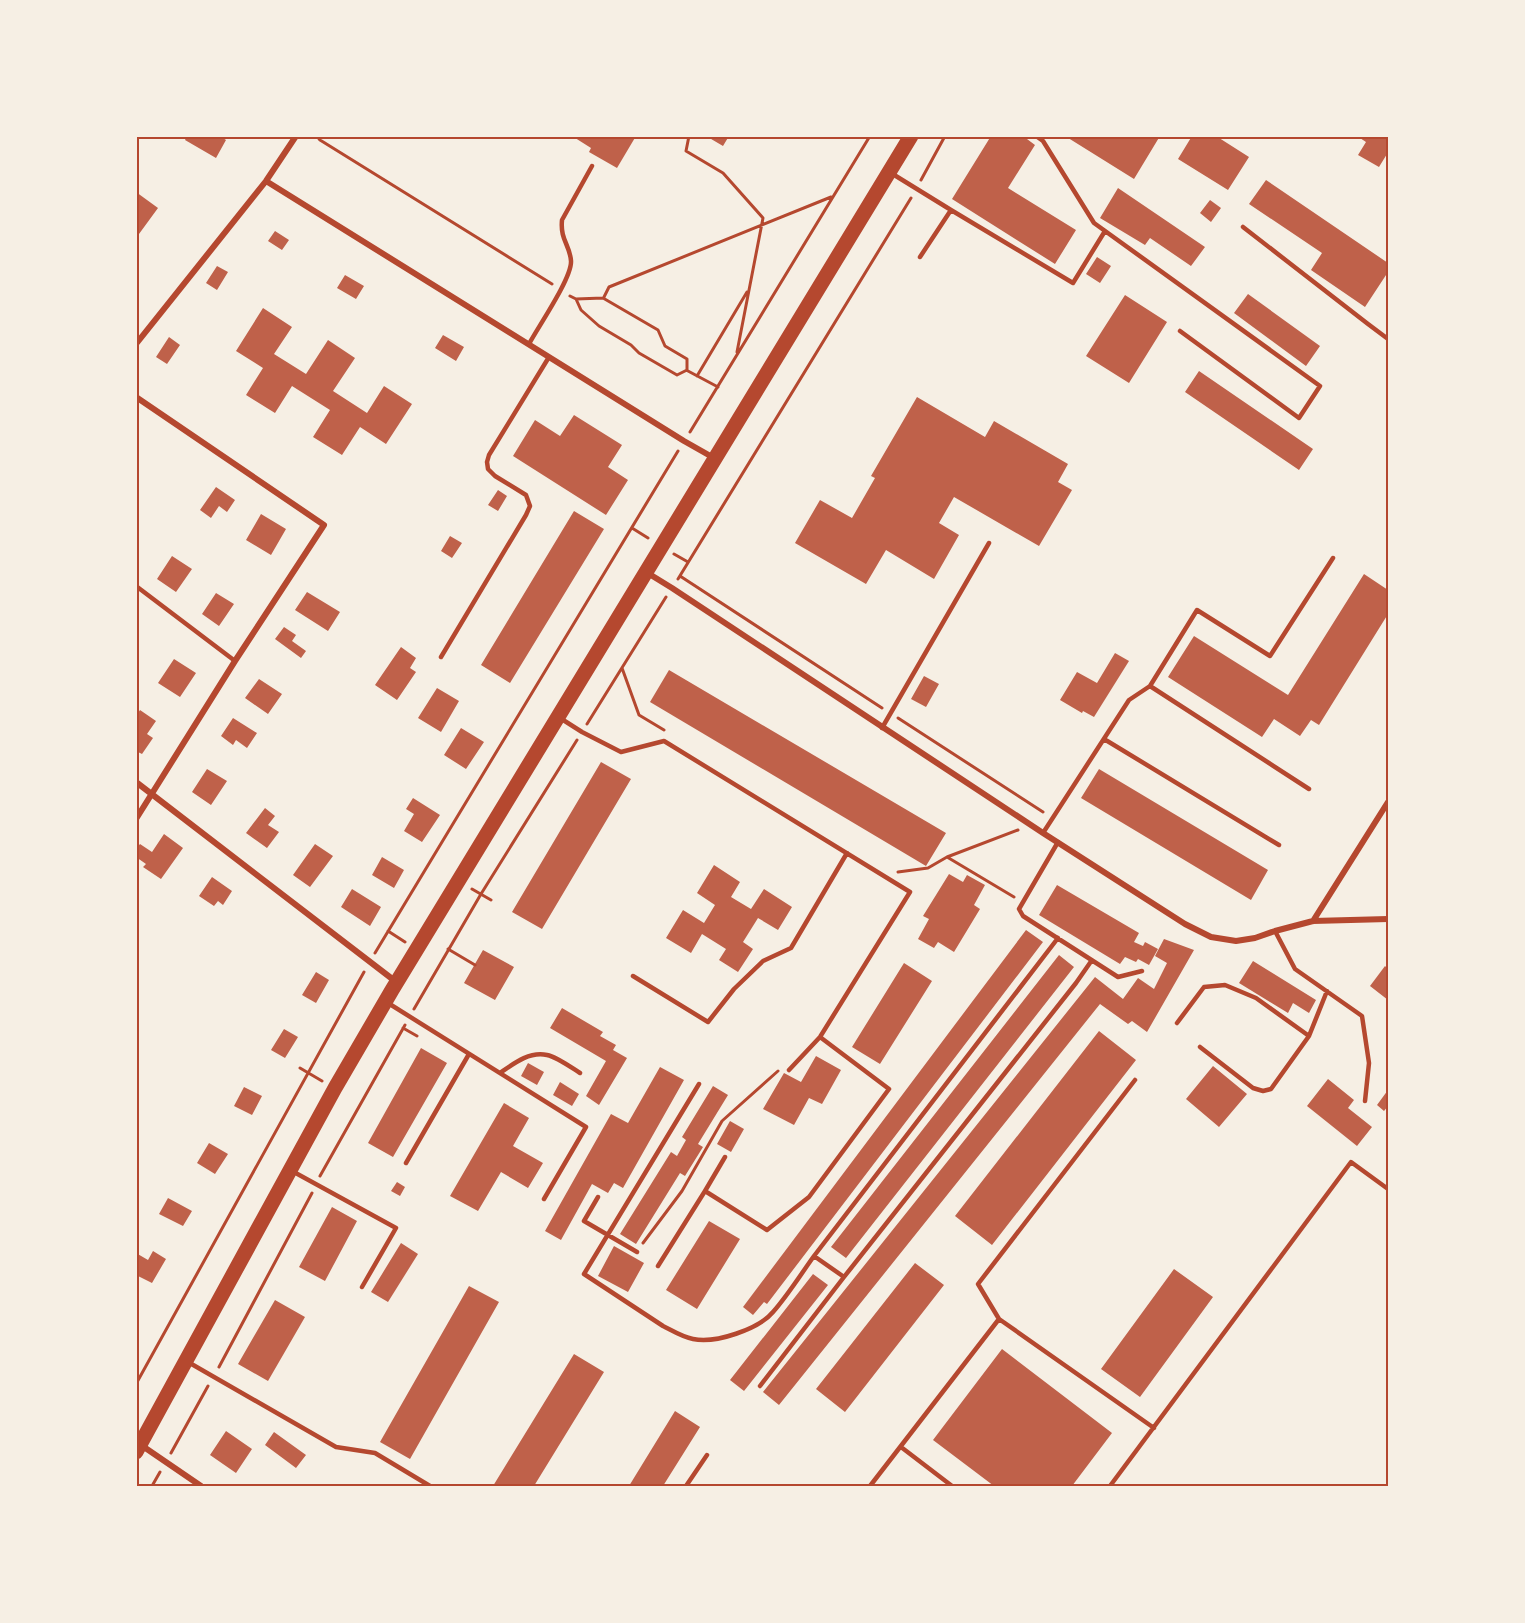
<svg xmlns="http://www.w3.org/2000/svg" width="1525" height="1623" viewBox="0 0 1525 1623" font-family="Lato,sans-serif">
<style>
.building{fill:#bf614a}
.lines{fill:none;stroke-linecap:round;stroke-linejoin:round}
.path{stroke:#b5482f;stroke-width:3}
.service{stroke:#b5482f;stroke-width:4.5}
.minor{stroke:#b5482f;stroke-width:6}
.primary{stroke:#b5482f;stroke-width:15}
.neatline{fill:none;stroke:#b5482f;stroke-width:2}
</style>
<rect width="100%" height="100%" fill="#f6efe4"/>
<!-- building -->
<path class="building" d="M187,136H220L226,140L216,158L185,140Z
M572,136H636L617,168L589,152L591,148Z
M706,136H729L723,146Z
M991,136H1023L1035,145L1008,188L1076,230L1055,264L952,199Z
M1065,136H1160L1134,179Z
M1192,136H1216L1249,157L1228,190L1178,159Z
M1357,136H1388V155L1387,154L1379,167L1358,155L1366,142Z
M1266,180L1388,263V272L1365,307L1311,270L1322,253L1249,204Z
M1118,188L1205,247L1191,266L1150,238L1145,245L1100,218Z
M136,192L158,208L139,234L136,232Z
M1210,200L1221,208L1211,222L1200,213Z
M275,231L289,240L282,250L268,241Z
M1097,257L1111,266L1100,283L1086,274Z
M217,266L228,272L217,290L206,283Z
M345,275L364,286L356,299L337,288Z
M1248,294L1320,346L1306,366L1234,313Z
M1125,295L1167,322L1129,383L1086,356Z
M263,308L292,327L274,354L306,374L328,340L355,358L333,391L367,413L384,386L412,404L386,444L360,427L342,455L313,437L330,410L292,386L275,413L246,395L263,368L236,351Z
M443,335L464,347L456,361L435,348Z
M169,337L180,345L167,364L156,357Z
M1199,371L1313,449L1299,470L1185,392Z
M917,397L985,437L994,421L1068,464L1058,482L1072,490L1039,546L954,497L939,523L959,535L934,579L886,550L866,584L795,543L820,500L852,518L875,478L871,476Z
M574,415L622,445L608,467L628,480L606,515L513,456L535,420L560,436Z
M216,487L235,500L227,512L219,506L211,518L200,510Z
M498,490L507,496L498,511L488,505Z
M574,511L604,529L510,683L481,665Z
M261,514L286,529L271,555L246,540Z
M450,536L462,543L452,558L441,551Z
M172,556L192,569L176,592L157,579Z
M1364,574L1388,590V614L1319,725L1311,720L1300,736L1274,719L1262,737L1168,677L1194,636L1288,695Z
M307,592L340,612L328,631L295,610Z
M216,593L234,604L219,626L202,614Z
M284,627L296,635L292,641L306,651L301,658L275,639Z
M401,647L416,658L410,668L416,672L397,700L375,685Z
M1115,653L1129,661L1094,717L1083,711L1082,713L1060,700L1077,672L1097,683Z
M174,659L196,673L180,697L158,683Z
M669,670L946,833L926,866L650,702Z
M924,676L939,684L926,707L911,699Z
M259,679L282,694L268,714L245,698Z
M437,688L459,701L441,732L418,718Z
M140,710L156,721L147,734L153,738L142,754L136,751V716Z
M233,718L257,733L247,748L236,740L233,745L221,736Z
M461,728L484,742L466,769L444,755Z
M601,762L631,779L542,929L512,912Z
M207,769L227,781L211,805L192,792Z
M1099,769L1268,870L1251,900L1081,798Z
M413,798L440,815L422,842L404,831L414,814L406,809Z
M265,808L275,816L268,825L279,832L267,848L246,833Z
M164,834L183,848L161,879L143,867L146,864L136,857V849L140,844L152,852Z
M315,844L333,856L310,887L293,875Z
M382,857L404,870L394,888L372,875Z
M714,865L740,882L731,897L751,909L764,889L792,907L778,930L758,918L743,942L753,949L738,972L719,960L726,949L702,934L691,953L666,938L683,910L704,923L715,905L697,893Z
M949,874L963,882L967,875L985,885L974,905L980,909L954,952L938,942L934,948L918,939L929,919L923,916Z
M212,877L232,891L223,905L218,901L214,906L199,896Z
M1057,885L1139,933L1134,942L1143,946L1145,942L1158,949L1149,965L1138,959L1136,962L1125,957L1120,964L1039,915Z
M352,889L381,907L370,926L341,907Z
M1026,930L1043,942L767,1304L764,1302L753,1315L743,1307Z
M1164,939L1194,950L1147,1032L1132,1021L1128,1024L1100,1004L779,1405L763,1392L1095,977L1123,999L1138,978L1154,989L1167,963L1155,956Z
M483,950L514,967L495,1000L464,983Z
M1059,955L1074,967L846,1258L831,1247Z
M1253,961L1316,1000L1309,1013L1293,1003L1288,1013L1239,983Z
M904,963L932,981L880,1064L852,1047Z
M1385,966L1388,969V1000L1370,986Z
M316,972L329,980L316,1003L302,995Z
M562,1008L603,1032L600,1036L616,1045L613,1050L627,1058L599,1105L586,1096L606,1061L550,1028Z
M284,1029L298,1037L285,1058L271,1050Z
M1099,1031L1136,1060L992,1245L955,1216Z
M421,1048L447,1063L393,1157L368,1143Z
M816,1056L841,1070L822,1104L809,1098L794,1125L763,1109L784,1073L801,1082Z
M528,1063L544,1072L537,1085L521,1076Z
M1213,1066L1247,1094L1219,1127L1186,1099Z
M660,1067L684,1080L623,1188L614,1183L608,1193L592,1184L561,1240L545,1231L611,1114L628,1123Z
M1328,1079L1354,1100L1348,1108L1372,1127L1357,1146L1307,1106Z
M560,1082L579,1094L572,1106L553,1095Z
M713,1086L728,1095L698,1144L703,1147L685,1176L680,1173L636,1244L620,1234L671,1152L677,1156L686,1140L682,1137Z
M244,1087L262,1096L252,1115L234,1106Z
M1388,1090V1106L1384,1111L1377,1105Z
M504,1103L529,1118L513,1146L543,1163L528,1188L501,1172L478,1211L450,1196Z
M730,1121L744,1129L731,1152L717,1144Z
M209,1143L228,1154L215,1174L197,1163Z
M397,1182L405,1187L400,1196L391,1191Z
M168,1198L192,1211L183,1226L159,1214Z
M332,1207L357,1221L325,1281L299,1267Z
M709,1221L740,1239L697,1309L666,1290Z
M401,1243L418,1254L388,1302L371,1292Z
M614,1246L644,1263L628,1292L598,1276Z
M153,1251L166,1259L152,1283L136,1275V1253L148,1260Z
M915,1263L944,1285L845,1412L816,1389Z
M1174,1269L1213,1297L1140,1397L1101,1369Z
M813,1274L828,1285L744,1391L730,1380Z
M469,1286L499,1302L410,1459L380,1442Z
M275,1300L305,1317L268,1381L238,1364Z
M1002,1349L1112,1433L1072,1486H994L933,1440Z
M574,1354L604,1372L534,1486H493Z
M675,1411L700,1427L663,1486H629Z
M226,1431L252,1449L236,1473L210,1455Z
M274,1432L306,1455L296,1468L265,1445Z"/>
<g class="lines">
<!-- path -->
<path class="path" d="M317,136L320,140L552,284
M689,136L686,151L723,173L763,218L737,352
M921,180L945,136
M570,296L576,299L581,310L599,326L631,345L639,353L677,375L687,370V359L665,346L658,330L603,298L576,299
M604,297L609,287L831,197
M688,371L718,387
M697,376L747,292
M690,432L870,136
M632,528L648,538
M674,554L688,562
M680,576L882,708
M678,579L911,198
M622,668L639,715L664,730
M898,718L1043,812
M587,724L666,597
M947,857L1014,897
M898,872L928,868L947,857L1018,830
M472,889L491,900
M388,931L405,942
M448,949L475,965
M375,953L678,451
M414,1009L481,894L577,740
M403,1028L417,1036
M300,1068L322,1081
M320,1176L405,1025
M643,1243L682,1191L722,1121L778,1071
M219,1367L312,1193
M136,1384L364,972
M171,1453L208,1386
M152,1486L160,1472"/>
<!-- service -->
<path class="service" d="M1036,136L1043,141L1094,223L1320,386L1299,418L1180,331
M891,173L951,210L920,257
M951,210L1073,283L1105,231
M1243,227L1368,324L1388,339
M529,344C538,327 572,278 571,261C570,245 560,240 562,220L592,166
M136,586L235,661
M441,657L526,515L530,506L526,495L495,476L488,469L487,462L489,455L549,357
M1150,686L1309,789
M560,718L582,732L621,752L664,741L910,892L820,1037L789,1070
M882,728L989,543
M1104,739L1279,845
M1043,833L1129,700L1150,686L1197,610L1270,656L1333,558
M1058,842L1019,909L1023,916L1118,977L1142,971
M1275,931L1295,969L1362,1016L1369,1063L1365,1101
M633,976L708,1022L734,989L763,961L791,948L847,853
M388,1003L586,1127L544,1199
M1177,1023L1204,987L1225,985L1256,998L1309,1036
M1200,1047L1253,1088L1263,1091L1271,1089L1309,1036L1327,991
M500,1073C513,1064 529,1051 547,1055C557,1057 572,1068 580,1073
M699,1084L584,1274L663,1326C673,1331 682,1337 693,1339C715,1344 759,1329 773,1312C788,1295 801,1274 814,1256
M406,1163L469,1054
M292,1171L396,1228L362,1287
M705,1191L725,1157
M598,1197L584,1221L637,1252
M658,1266L705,1191L767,1230L809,1197L889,1089L820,1037
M844,1277L814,1256L1058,938
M999,1319L978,1284L1135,1080
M188,1362L336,1447L375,1453L430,1486
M760,1386L844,1277L1076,983L1092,960
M901,1447L952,1486
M686,1486L707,1455
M870,1486L999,1319L1154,1428
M1110,1486L1351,1162L1388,1189"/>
<!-- minor -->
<path class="minor" d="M266,181L684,441L714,458
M136,344L266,181L296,136
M136,397L324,525L235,661L136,819
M646,572L672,588L1043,833L1185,924L1211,937L1236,941L1255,938L1275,931L1313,921L1388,919
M136,782L395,981
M1313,921L1388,802
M141,1445L201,1486"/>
<!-- primary -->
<path class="primary" d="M136,1452L335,1088L392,990L911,136"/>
</g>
<!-- border -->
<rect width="1525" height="1623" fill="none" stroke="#f6efe4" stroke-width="276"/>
<rect x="138" y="138" width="1249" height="1347" class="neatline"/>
</svg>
